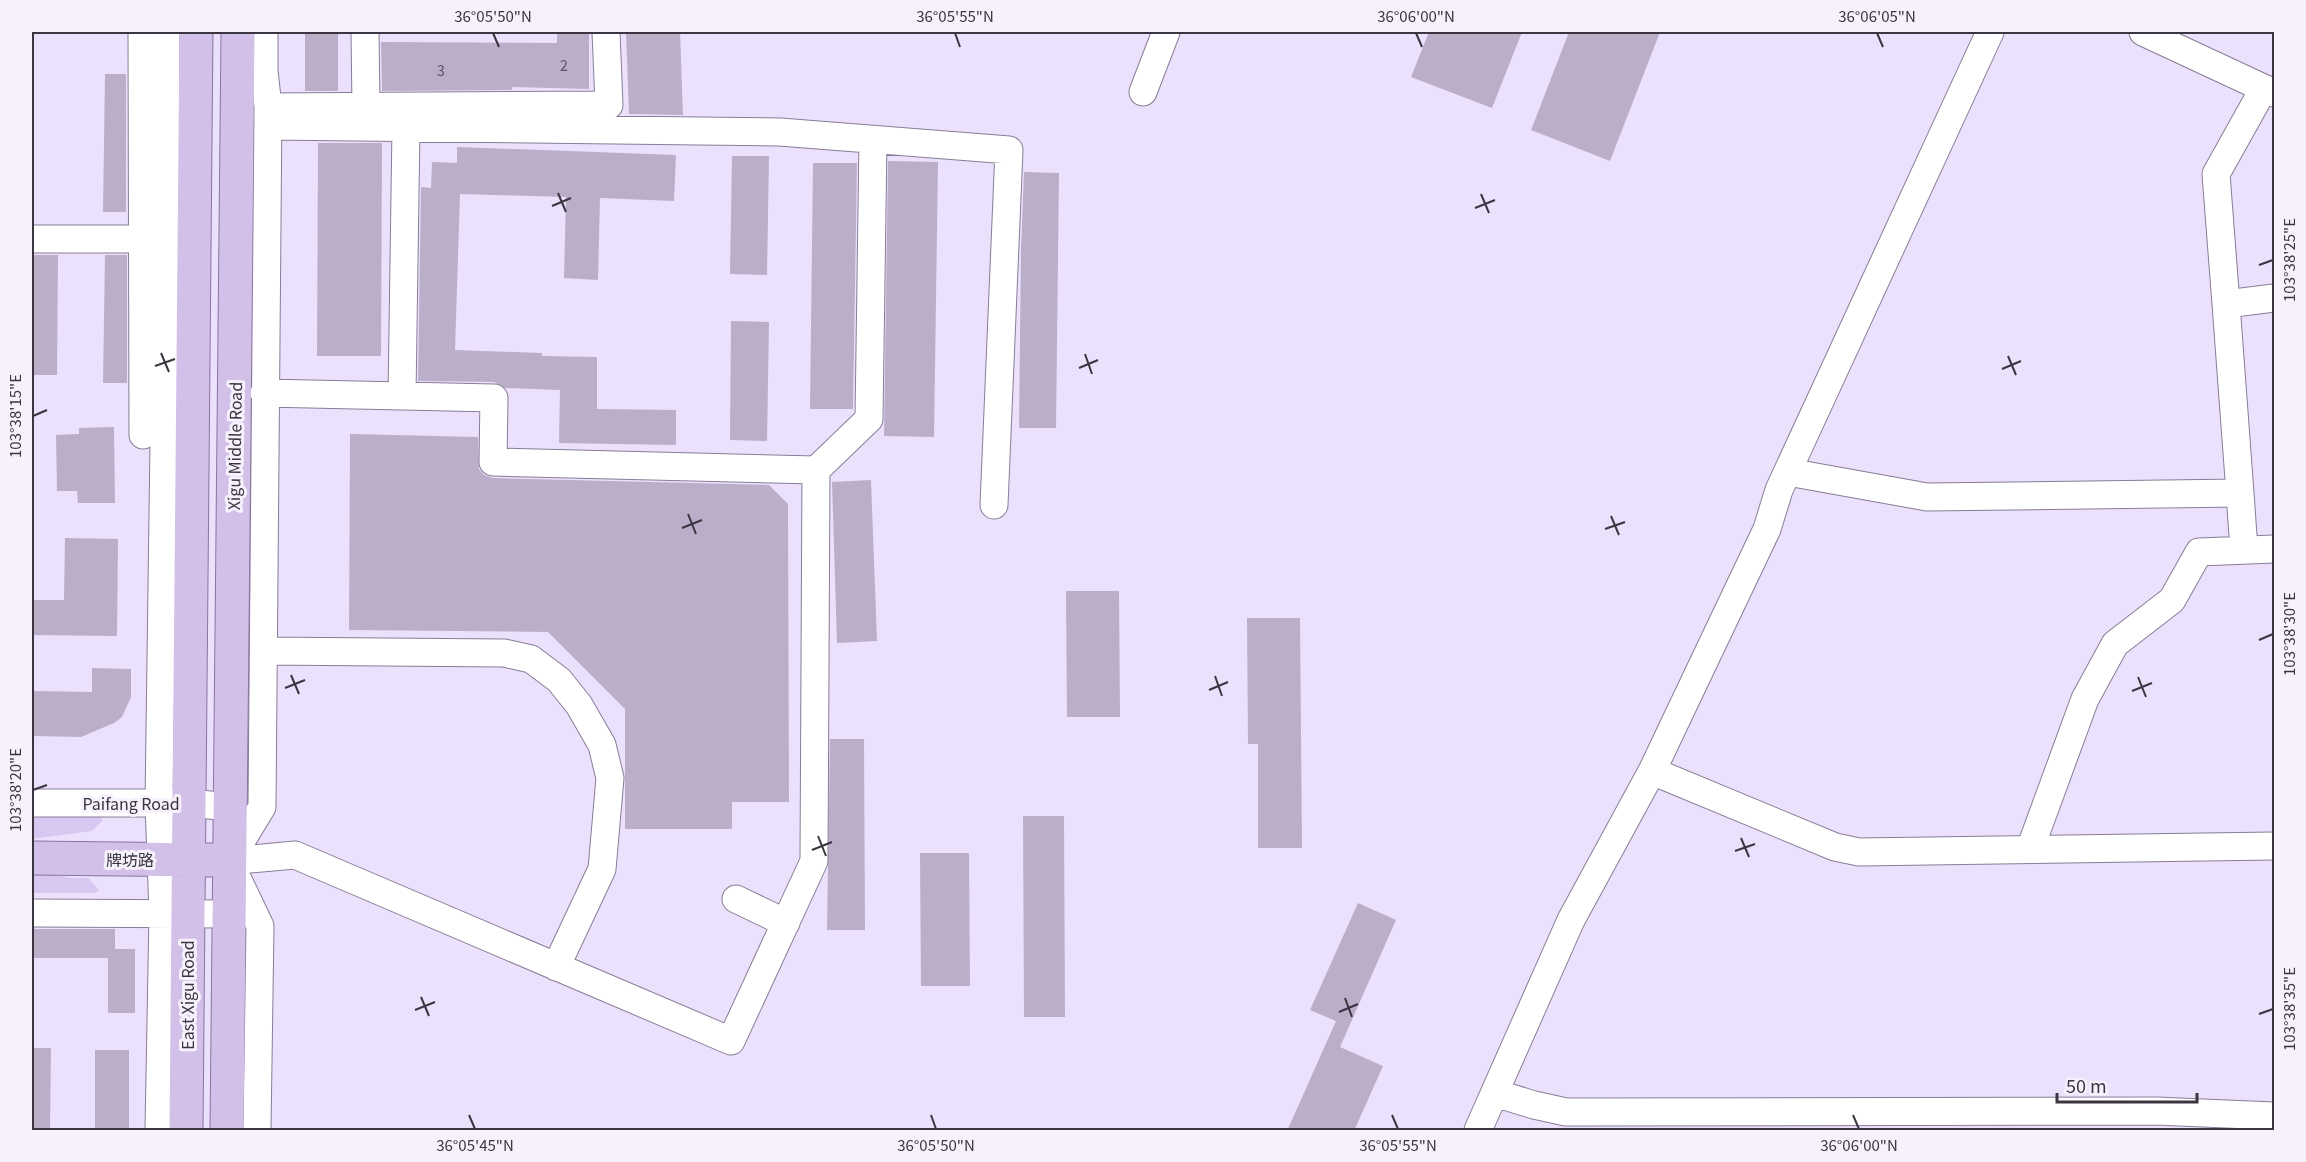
<svg xmlns="http://www.w3.org/2000/svg" width="2306" height="1162" viewBox="0 0 2306 1162" font-family="Georgia,'Noto Sans SC',serif">
<style>
.green{fill:#d8c7f0}
.building{fill:#baaec9}
.lines{fill:none;stroke-linecap:round;stroke-linejoin:round}
.minor-casing{stroke:#877d96;stroke-width:29}
.major-casing{stroke:#8974a3;stroke-width:35}
.minor{stroke:#fff;stroke-width:27}
.major{stroke:#d2c0e8;stroke-width:33}
.ticks{fill:none;stroke:#3a3540;stroke-width:2}
.labels{text-anchor:middle;dominant-baseline:central;stroke-width:6;stroke-linejoin:round;paint-order:stroke}
.number-label{font-size:14px;fill:#5a5362}
.street-label{font-size:16px;fill:#3a3540;stroke:#f6f1fd}
.neatline{fill:none;stroke:#3a3540;stroke-width:2}
.ticks-label{font-size:15px;text-anchor:middle;fill:#3a3540}
</style>
<rect width="100%" height="100%" fill="#ece1fc"/>
<!-- green -->
<path class="green" d="M32,816H99L103,820L92,831L32,839Z
M32,871L72,878H88L99,890L95,893H32Z"/>
<!-- building -->
<path class="building" d="M305,32H338V91H305Z
M557,32H589V89L512,87V90L382,91L381,42L557,43Z
M626,32H680L683,115L629,114Z
M1429,32H1522L1492,108L1411,77Z
M1569,32H1660L1610,161L1531,130Z
M105,74H126V212H103Z
M318,143H382L381,356H317Z
M457,147L676,155L674,201L600,198L598,280L564,278L566,197L460,194L455,350L542,353V356L597,357V409L676,410V445L559,443L560,390L505,388L494,382L418,381L421,187L431,188L432,162L457,163Z
M732,156H769L767,275L730,274Z
M888,161L938,162L934,437L884,436Z
M813,163H857L853,409H810Z
M1024,172L1059,173L1056,428H1019L1021,249Z
M32,255H58L57,375H32Z
M105,255H127V383H103Z
M731,321L769,322L767,441L730,440Z
M114,427L115,503H78L77,491H57L56,435L79,434V428Z
M350,434L478,437L479,469L484,475L493,478L769,485L788,504L789,802H732V829H625V709L548,632L349,630Z
M871,480L877,641L837,643L832,482Z
M65,538L118,539L117,636L32,635V600H64Z
M1066,591H1119L1120,717H1067Z
M1247,618H1300L1302,848H1258V744H1248Z
M92,668L131,669V697L122,717L114,723L81,737L32,736V691L92,692Z
M830,739H864L865,930H827Z
M1023,816H1064L1065,1017H1024Z
M920,853H969L970,986H921Z
M1358,903L1396,920L1340,1047L1383,1066L1354,1131H1287L1336,1021L1310,1010Z
M32,929H115V949H135V1013H108V958H32Z
M32,1048H51L50,1131H32Z
M95,1050H129V1131H95Z"/>
<g class="lines">
<!-- minor casing -->
<g class="minor-casing">
<path id="minor" d="M142,32L143,435
M365,32L366,106
M2143,32L2274,93
M1143,92L1166,32
M268,107L609,105L606,32
M268,126L780,132L1009,150L994,505
M32,239H142
M2226,304L2216,174L2264,88
M264,393L494,398L493,462L816,470L869,419L873,140
M402,396L406,127
M1788,472L1927,497L2240,493L2226,304L2274,298
M2240,493L2244,550
M264,651L504,653L531,659L559,680L579,705L602,745L610,778L602,869L556,967
M1652,771L1835,847L1859,852L2274,846
M32,803H189L230,807
M2030,849L2085,699L2115,644L2172,600L2199,552L2274,549
M229,861L295,855L731,1041L814,861L816,470
M736,899L786,923
M32,913L229,914
M1495,1093L1534,1105L1566,1112L2156,1111L2274,1116
M159,1130L163,914L159,803L165,372L166,32
M257,1130L260,926L229,861L262,807L268,107L264,71V32
M1478,1130L1571,920L1652,771L1767,529L1779,490L1990,32"/>
</g>
<!-- major casing -->
<g class="major-casing">
<path id="major" d="M32,858L210,860
M186,1130L196,32
M227,1130L238,32"/>
</g>
<!-- minor -->
<use href="#minor" class="minor"/>
<!-- major -->
<use href="#major" class="major"/>
</g>
<!-- ticks -->
<path class="ticks" d="M493,33L499,47M955,33L960,47M1416,33L1422,47M1877,33L1883,47M558,193L566,212M1481,194L1489,213M552,206L571,198M1475,208L1495,200M2259,265L2273,260M161,353L169,372M1085,354L1092,374M2008,356L2016,375M155,366L175,359M1079,368L1098,360M2002,369L2021,361M33,416L47,410M688,514L696,534M1611,516L1619,535M682,528L702,520M1605,529L1625,522M2259,640L2273,634M291,675L299,694M1215,676L1222,696M2138,677L2146,697M285,688L305,680M1209,690L1228,682M2132,691L2152,683M33,790L47,785M818,836L826,856M1741,838L1749,857M812,850L832,842M1735,851L1755,844M421,997L429,1016M1345,998L1352,1017M415,1010L435,1002M1339,1012L1358,1004M2259,1014L2273,1009M469,1115L475,1129M931,1115L936,1129M1392,1115L1398,1129M1853,1115L1859,1129"/>
<g class="labels">
<!-- number labels -->
<g class="number-label">
<text x="564" y="65">2</text>
<text x="441" y="70">3</text>
</g>
<!-- street labels -->
<g class="street-label">
<text transform="translate(234 446) rotate(-89)">Xigu Middle Road</text>
<text x="131" y="803">Paifang Road</text>
<text x="130" y="859">牌坊路</text>
<text transform="translate(187 995) rotate(-90)">East Xigu Road</text>
</g>
</g>
<!-- border -->
<rect width="2306" height="1162" fill="none" stroke="#f6f1fd" stroke-width="66"/>
<!-- scale -->
<path d="M2057 1093v9h140v-9" fill="none" stroke="#3a3540" stroke-width="3"/>
<text x="2066" y="1093" font-size="18" fill="#3a3540" stroke="#f6f1fd" stroke-width="4.5" paint-order="stroke">50 m</text>
<rect x="33" y="33" width="2240" height="1096" class="neatline"/>
<g class="ticks-label">
<text x="493" y="22">36°05'50"N</text>
<text x="955" y="22">36°05'55"N</text>
<text x="1416" y="22">36°06'00"N</text>
<text x="1877" y="22">36°06'05"N</text>
<text transform="translate(2290 260) rotate(-90)" y="5">103°38'25"E</text>
<text transform="translate(16 416) rotate(-90)" y="5">103°38'15"E</text>
<text transform="translate(2290 634) rotate(-90)" y="5">103°38'30"E</text>
<text transform="translate(16 790) rotate(-90)" y="5">103°38'20"E</text>
<text transform="translate(2290 1009) rotate(-90)" y="5">103°38'35"E</text>
<text x="475" y="1151">36°05'45"N</text>
<text x="936" y="1151">36°05'50"N</text>
<text x="1398" y="1151">36°05'55"N</text>
<text x="1859" y="1151">36°06'00"N</text>
</g>
</svg>
